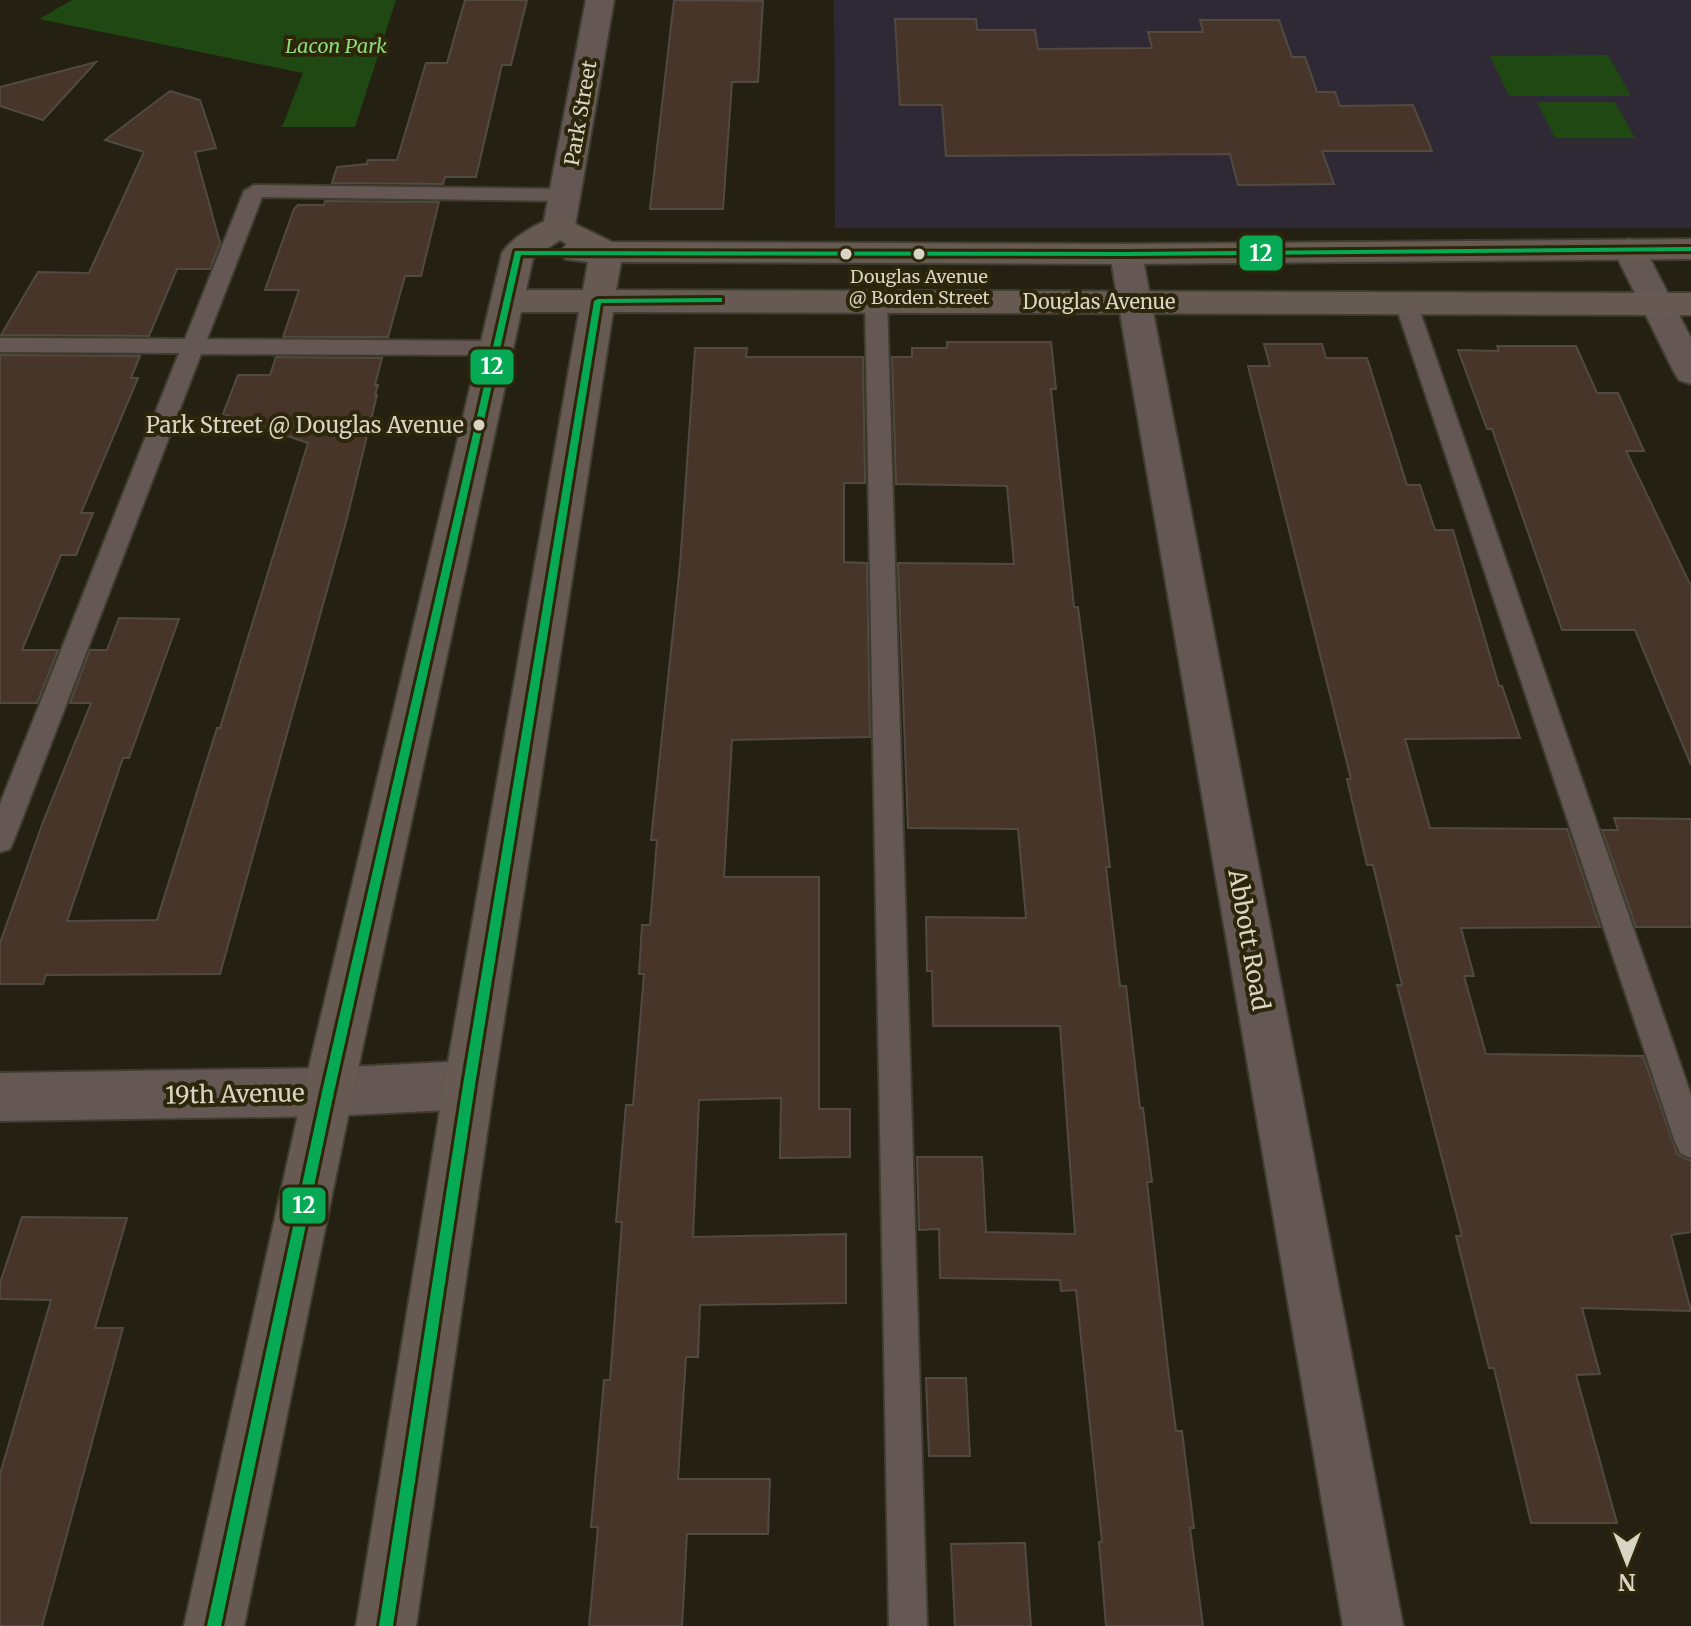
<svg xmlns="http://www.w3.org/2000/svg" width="1691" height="1626" viewBox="0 0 1691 1626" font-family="Merriweather,serif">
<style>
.education{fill:#2f2935}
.green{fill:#204812}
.building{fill:#463528;stroke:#514a41;stroke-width:2}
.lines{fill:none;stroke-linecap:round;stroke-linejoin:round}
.lane-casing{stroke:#3f3d30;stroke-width:4}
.street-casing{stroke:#3f3d30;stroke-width:4}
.secondary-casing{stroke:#3f3d30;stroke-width:4}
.lane{fill:#655854;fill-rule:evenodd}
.street{fill:#655854;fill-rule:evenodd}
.secondary{fill:#675a53;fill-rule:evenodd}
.bus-1-casing{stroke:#2c260a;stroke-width:6}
.bus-1{fill:#06aa54;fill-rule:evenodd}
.bus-dot{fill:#d8d5c5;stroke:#2c260a;stroke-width:3}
.labels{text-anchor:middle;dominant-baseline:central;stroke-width:8;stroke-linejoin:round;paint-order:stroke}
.far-bus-label{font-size:18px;fill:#d8d5c5;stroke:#2c260a}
.far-park-label{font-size:20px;font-style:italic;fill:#8dda79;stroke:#2c260a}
.far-street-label{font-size:20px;fill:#d8d5c5;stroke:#2c260a}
.bus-label{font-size:22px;fill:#d8d5c5;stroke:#2c260a;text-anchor:end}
.street-label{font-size:24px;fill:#d8d5c5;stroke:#2c260a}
.line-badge{stroke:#2c260a;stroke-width:3}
.badge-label{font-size:22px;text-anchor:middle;font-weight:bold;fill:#fff}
</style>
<rect width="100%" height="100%" fill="#242112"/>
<!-- education -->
<path class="education" d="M834,0H1691V228H835Z"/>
<!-- green -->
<path class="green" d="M72,0H396L355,127H282L303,73L39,19Z
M1608,55L1631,96H1509L1490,56Z
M1537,102H1615L1635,138H1555Z"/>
<!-- building -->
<path class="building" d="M465,0H527L511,65H502L476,177H445L443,184L332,183L337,167L367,164L368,160H397L426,63H447Z
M674,0L763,1L758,82H732L723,209H650Z
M895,19H976L977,30H1035L1038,49L1152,48L1148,32H1203L1200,20H1279L1292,57H1305L1317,92H1335L1340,106L1413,105L1432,151H1322L1334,184L1238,185L1230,154L946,156L942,105H900Z
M96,62L43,120L0,106V87Z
M170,91L200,100L216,148L195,152L220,243L210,269H177L149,336L1,335L38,272L89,273L144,152L105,140Z
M325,201L439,202L421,276H405L388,337H283L299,290H265L294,209L298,205H324Z
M947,342H1051L1056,389H1051L1074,607H1078L1095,740L1110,867H1106L1120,986H1126L1140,1108H1143L1152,1182H1147L1168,1368L1176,1431H1182L1194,1528H1190L1203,1626H1106L1099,1542H1102L1076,1290L1061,1291L1060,1280L940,1278L939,1229L919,1230L917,1157H982L986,1232L1075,1234L1060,1026H933L932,971H927L926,917L1026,918L1018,829L908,828L898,563L1014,564L1007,486L896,484L892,357H912V348H947Z
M1264,344H1322L1326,358H1367L1407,485H1420L1435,530H1453L1499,686H1502L1520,738L1405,739L1430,828L1567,829L1600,927L1461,928L1474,976H1464L1486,1054L1643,1056L1677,1154L1691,1161V1232L1671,1235L1691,1311L1582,1308L1600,1374L1576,1375L1617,1523H1531L1494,1368H1489L1456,1236H1462L1397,985H1402L1373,865H1367L1347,779H1351L1248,366H1270Z
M1497,346H1576L1597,393H1618L1644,451H1626L1691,586V765L1635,630H1562L1492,429H1487L1458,350L1499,351Z
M695,348H747L746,357H863L865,483H844V562L867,563L870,737L732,740L724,877H819V1109H850V1157L780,1158L781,1098L699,1100L693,1237L846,1234V1303L700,1305L698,1357H686L678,1479H770L768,1534H687L682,1626H589L598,1527H591L604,1380H610L622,1222H616L626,1105H633L644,974H639L642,925H650L657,840H651L680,565Z
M0,355L140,356L131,378H138L81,513H93L76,555H61L22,650H58L37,703H0Z
M276,357L382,358L375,385H378L375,395H377L346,522L220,974L46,975L43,984H0V943L43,822L91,703H70L90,650H107L119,618L179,619L129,758H123L67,921L157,920L217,728H220L308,443L223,414L238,375H270Z
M1614,818L1691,819V927H1636L1602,830H1618Z
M22,1217L127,1218L95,1328H123L42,1626H0V1474L51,1300L0,1299V1283Z
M926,1378H966L970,1456H929Z
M1025,1543L1031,1626H955L951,1544Z"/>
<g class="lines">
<!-- lane casing -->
<g class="lane-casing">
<path id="lane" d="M254,185L565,189L575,195L565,201L262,197L207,339L497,341L505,343L508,348L505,353L497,355L201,354L14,840L10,849L0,852V804L179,353L0,352V338L185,339L244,191Z
M876,293L887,300L927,1626H889L865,300Z
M1406,296L1414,298L1417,303L1691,1095V1158L1680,1153L1675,1142L1395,303L1398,298Z"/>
</g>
<!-- street casing -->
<g class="street-casing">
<path id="street" d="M586,0H614L575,226L570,233L559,236L548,233L543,226Z
M1629,239L1640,242L1645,249L1691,338V384L1679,380L1674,372L1613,249L1618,242Z
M1126,244L1137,247L1142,254L1403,1626H1343L1110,254L1115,247Z
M469,1061L487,1068L494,1085L487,1102L469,1109L328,1116L0,1121V1073L328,1068Z"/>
</g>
<!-- secondary casing -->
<g class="secondary-casing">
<path id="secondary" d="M559,216L612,242L1126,244L1691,239V259L1126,264L621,262L616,290L1691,293V315L613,312L494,1085L416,1626H356L444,1085L579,312H521L353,1092L244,1626H184L303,1092L502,253C512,237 540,221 559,216ZM560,240L567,244L560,252L565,259L588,262L583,290H526L533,258Z"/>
</g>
<!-- lane -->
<use href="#lane" class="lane"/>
<!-- street -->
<use href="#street" class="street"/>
<!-- secondary -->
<use href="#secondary" class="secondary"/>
<!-- bus-1 casing -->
<g class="bus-1-casing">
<path id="bus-1" d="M1691,247V251L1126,256L521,255L334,1092L221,1626H207L322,1092L515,251L1126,252Z
M719,298H722V302L601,303L475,1085L393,1626H379L463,1085L594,301L598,299Z"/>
</g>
<!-- bus-1 -->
<use href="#bus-1" class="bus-1"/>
</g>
<!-- markers -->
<g class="bus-dot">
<circle cx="846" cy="254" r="7"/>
<circle cx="919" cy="254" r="7"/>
<circle cx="479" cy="425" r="7"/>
</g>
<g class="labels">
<!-- far-bus labels -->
<g class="far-bus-label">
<text x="919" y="276">Douglas Avenue<tspan x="919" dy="21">@ Borden Street</tspan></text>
</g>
<!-- far-park labels -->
<g class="far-park-label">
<text x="336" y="45">Lacon Park</text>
</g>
<!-- far-street labels -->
<g class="far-street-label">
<text transform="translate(580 113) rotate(-80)">Park Street</text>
<text x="1099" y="301">Douglas Avenue</text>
</g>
<!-- bus labels -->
<g class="bus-label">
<text x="464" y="425">Park Street @ Douglas Avenue</text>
</g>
<!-- street labels -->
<g class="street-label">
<text transform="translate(1249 940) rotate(80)">Abbott Road</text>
<text transform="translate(235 1094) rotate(-1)">19th Avenue</text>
</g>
</g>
<g class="line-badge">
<rect x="1238" y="234" width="46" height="38" rx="8" fill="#06aa54"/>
<rect x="469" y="348" width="46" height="38" rx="8" fill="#06aa54"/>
<rect x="281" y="1186" width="46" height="39" rx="8" fill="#06aa54"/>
</g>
<g class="badge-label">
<text x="1261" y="261">12</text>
<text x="492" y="374">12</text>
<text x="304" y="1213">12</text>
</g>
<!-- north arrow -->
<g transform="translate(1627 1562) rotate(180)" stroke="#2c260a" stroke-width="6" paint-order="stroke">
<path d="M0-6L14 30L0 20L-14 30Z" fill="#d8d5c5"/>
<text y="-12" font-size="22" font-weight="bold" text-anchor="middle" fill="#d8d5c5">N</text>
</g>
</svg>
